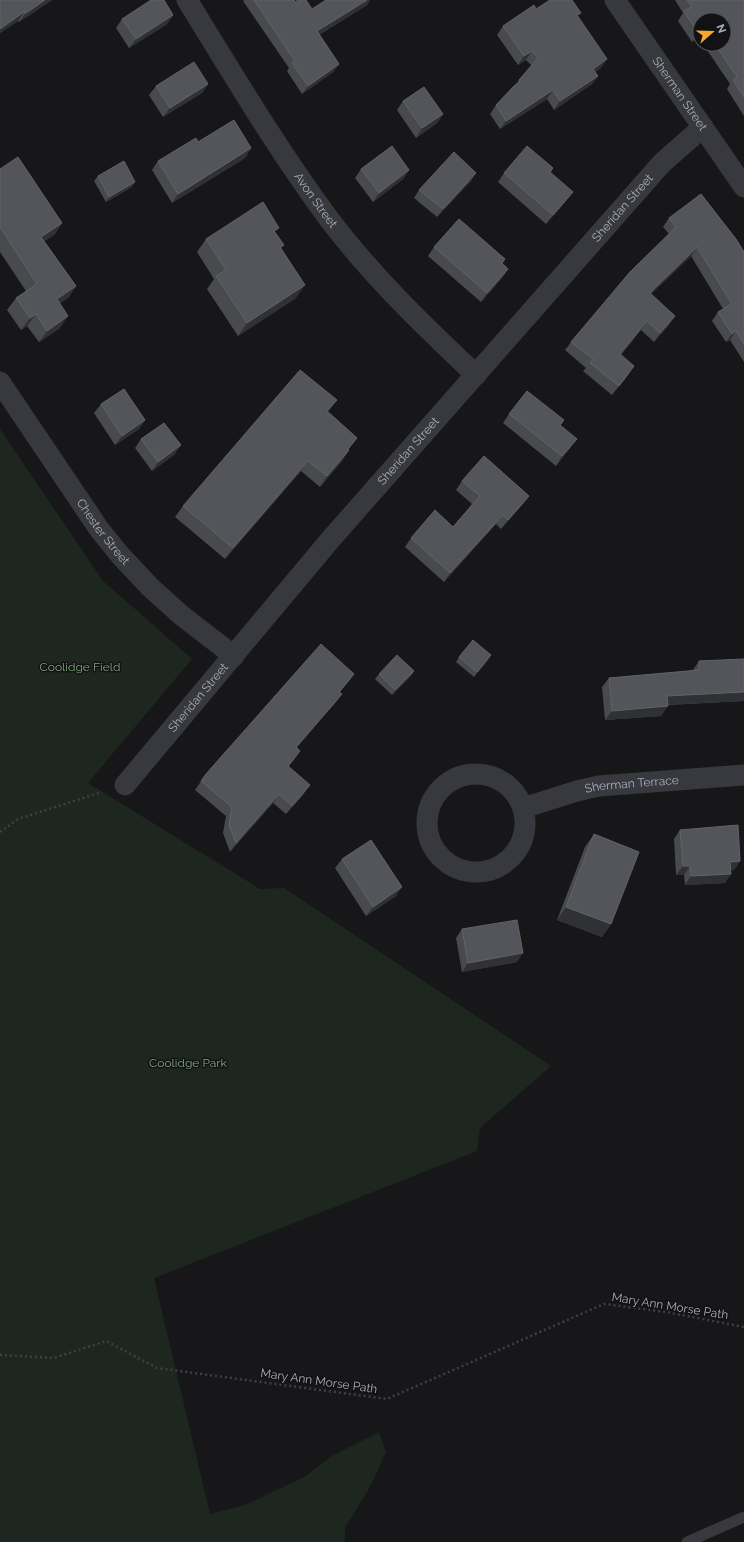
<svg xmlns="http://www.w3.org/2000/svg" width="744" height="1542" viewBox="0 0 744 1542" font-family="Raleway,sans-serif">
<style>
.green{fill:#1e271f}
.lines{fill:none;stroke-linecap:round;stroke-linejoin:round}
.path{stroke:#3d4045;stroke-width:2.5;stroke-dasharray:2 3;stroke-linecap:butt}
.lane{stroke:#37393e;stroke-width:11}
.street{stroke:#37393e;stroke-width:21}
.wall{fill:#484a4e}
.shaded-wall{fill:#303134}
.building{fill:#53555a;stroke:#606368}
.labels{text-anchor:middle;dominant-baseline:central;stroke-width:3;stroke-linejoin:round;paint-order:stroke}
.street-label{font-size:12px;fill:#a8afb9;stroke:#121214}
.park-label{font-size:12px;fill:#7fa47f;stroke:#121214}
</style>
<rect width="100%" height="100%" fill="#171719"/>
<!-- green -->
<path class="green" d="M0,429L103,581L192,659L88,783L260,889L284,888L551,1066L480,1128L477,1151L154,1278L210,1514L245,1505L306,1476L330,1457L379,1432L386,1452L371,1485L345,1528V1542H0Z"/>
<g class="lines">
<!-- path -->
<path class="path" d="M0,832L18,819L102,792
M0,1355L54,1358L106,1341L157,1368L387,1399L604,1304L666,1312L744,1327"/>
<!-- lane -->
<path class="lane" d="M687,1542L744,1517"/>
<!-- street -->
<g class="street">
<path id="s1" d="M187,0C233,74 277,149 329,219C372,276 424,326 476,375"/>
<path id="s2" d="M615,0L744,187"/>
<path id="s3" d="M0,382L99,529L120,555L150,587L181,615L234,656"/>
<circle cx="476" cy="823" r="49"/>
<path id="s4" d="M125,785L330,540L662,163L703,127"/>
<path id="s5" d="M523,808L577,791L599,786L744,775"/>
</g>
</g>
<!-- wall -->
<path class="wall" d="M0,0H52L19,22L18,21L0,33Z
M244,0H294L295,2L312,9L326,0H370L367,5L319,35L339,64L333,72L302,94L287,71L289,68L243,1Z
M675,0H744V116L727,89L730,84L703,44H724L700,20V40L698,38L692,42L678,21L683,13Z
M536,9L578,17L601,68L595,72L598,76L592,84L554,110L547,99L500,129L490,114L496,105L516,84L519,80L532,66L526,60L518,65L497,35L503,26Z
M173,15L167,24L129,48L116,28L122,19Z
M208,84L202,93L163,117L149,95L156,86Z
M403,101L443,114L437,123L416,138L397,110Z
M198,142L251,148L245,158L172,203L152,170L158,161Z
M553,168L550,173L566,201L546,224L498,182L504,173Z
M0,169L62,223L54,235L44,241L76,286L68,298L60,303V328L39,342L27,326L21,330L7,310L16,298L26,291L0,252Z
M361,169L409,170L403,179L373,202L355,178Z
M98,176L132,187L106,202L94,181Z
M471,181L437,217L414,198L419,190Z
M669,218L744,252V362L730,340L726,342L712,321L718,312L723,309L691,256L651,294L669,325L654,342L641,330L621,355L628,375L612,395L583,371L586,368L565,350L571,342L669,234L663,227Z
M276,233L284,245L281,248L296,298L238,336L207,289L214,279L197,252L206,239Z
M434,247L505,259L502,263L508,269L502,278L481,302L428,256Z
M101,404L145,420L139,429L115,445L94,413Z
M328,412L349,450L342,461L320,487L301,471L225,559L175,517L183,506Z
M509,414L564,420L560,426L570,448L556,466L503,423Z
M141,439L175,454L152,471L135,448Z
M462,481L529,496L522,505L501,529L496,524L444,582L405,547L411,538L453,527L472,504L456,490Z
M459,657L488,660L474,677L456,662Z
M744,659V701L668,705L661,716L605,720L602,687L609,678L693,671V670L699,661Z
M414,671L411,676L392,695L375,679L379,674Z
M354,674L348,682L340,692L336,702L296,748L294,760L289,766L304,794L286,814L273,803L230,852L223,833L226,816L195,790L206,774Z
M680,830L740,861L734,870H731L725,883L685,885L684,875H676L674,839Z
M594,834L611,924L602,937L557,920L585,847Z
M342,859L396,896L366,916L335,868Z
M462,929L517,962L462,972L456,938Z"/>
<!-- shaded-wall -->
<path class="shaded-wall" d="M45,0H52L19,22L26,13Z
M367,0H370L367,5L311,40L317,31Z
M24,12L18,21L0,33V29Z
M173,15L167,24L129,48L136,39Z
M700,32V36L698,38L692,42L698,33Z
M532,51L526,60L518,65L524,56Z
M607,59L601,68L587,77L593,69Z
M339,64L333,72L302,94L308,86Z
M598,76L592,84L554,110L560,101Z
M208,84L202,93L163,117L170,108Z
M553,90L547,99L500,129L506,121Z
M443,114L437,123L416,138L422,128Z
M251,148L245,158L172,203L178,194Z
M409,170L403,179L373,202L379,193Z
M476,173L471,181L437,217L443,209Z
M135,182L132,187L106,202L109,197Z
M573,192L566,201L546,224L553,215Z
M62,223L54,235L33,249L41,237Z
M697,247L691,256L644,301L650,293Z
M508,269L502,278L481,302L487,293Z
M305,285L296,298L238,336L247,323Z
M76,286L68,298L49,311L57,299Z
M36,314L27,326L21,330L30,318Z
M68,316L60,328L39,342L47,331Z
M675,316L669,325L654,342L660,333Z
M647,321L641,330L614,363L620,354Z
M736,331L730,340L726,342L732,334Z
M634,366L628,375L612,395L619,386Z
M337,400L329,411L319,422L327,411Z
M145,420L139,429L115,445L122,436Z
M357,438L349,449L340,460L348,449Z
M577,439L556,466L562,456Z
M181,445L175,454L152,471L158,462Z
M349,450L342,461L320,487L327,476Z
M308,461L301,471L225,559L233,548Z
M529,496L522,505L501,529L508,520Z
M503,515L496,524L444,582L450,573Z
M491,655L488,660L474,677L477,672Z
M414,671L411,676L392,695L395,690Z
M354,674L348,682L333,700L339,692Z
M744,692V701L660,705L667,696Z
M342,694L336,702L290,756L296,747Z
M668,706L661,716L605,720L612,711Z
M300,751L294,760L282,774L288,766Z
M310,785L304,794L286,814L292,806Z
M279,794L273,803L230,852L236,843Z
M740,861L734,870L724,871L730,862Z
M683,866H690L684,875H676Z
M731,874L725,883L685,885L691,876Z
M402,887L396,896L366,916L373,907Z
M566,907L611,924L602,937L557,920Z
M523,953L517,962L462,972L468,963Z"/>
<!-- building -->
<path class="building" d="M0,0H45L26,13L24,12L0,29Z
M151,0H164L173,15L136,39L122,19Z
M254,0H294L295,2L298,0H306L312,9L326,0H367L317,31L339,64L308,86L292,63L295,61Z
M550,0H572L581,13L577,15L607,59L593,69L598,76L560,101L553,90L506,121L496,105L514,86L520,82L519,80L538,58L532,51L524,56L503,26L534,5L536,9Z
M687,0H744V97L733,80L737,77L715,44H724V20H700V32L698,33L684,11L692,7Z
M194,62L208,84L170,108L156,86Z
M424,87L443,114L422,128L403,101Z
M234,120L251,148L178,194L158,161L196,138L198,142Z
M392,146L409,170L379,193L361,169Z
M527,146L553,168L550,172L573,192L553,215L504,173Z
M454,152L476,173L443,209L419,190Z
M18,157L62,223L41,237L76,286L57,299L68,316L47,331L36,314L30,318L16,298L37,284L0,227V169Z
M124,161L135,182L109,197L98,176Z
M701,194L736,239L744,252V344L736,331L732,334L718,312L732,304L697,247L650,293L675,316L660,333L647,321L620,354L634,366L619,386L590,363L593,359L571,342L630,272L676,227L669,218Z
M263,202L279,228L274,231L284,245L280,247L305,285L247,323L216,276L226,270L206,239Z
M459,219L505,259L502,263L508,269L487,293L434,247Z
M300,370L337,400L327,411L357,438L348,449L349,450L327,476L308,461L233,548L183,506Z
M124,389L145,420L122,436L101,404Z
M527,391L564,420L560,425L577,439L562,456L509,414Z
M164,423L181,445L158,462L141,439Z
M484,456L529,496L508,520L503,515L450,573L411,538L435,510L453,527L480,496L462,481Z
M473,640L491,655L477,672L459,657Z
M321,644L354,674L339,692L342,694L296,747L300,751L288,766L310,785L292,806L279,794L236,843L229,825L232,807L201,781L206,774Z
M397,655L414,671L395,690L379,674Z
M744,659V692L667,696L668,706L612,711L609,678L699,670V661Z
M738,825L740,861L730,862L731,874L691,876L690,866H683L680,830Z
M594,834L639,852L611,924L566,907Z
M371,840L402,887L373,907L342,859Z
M517,920L523,953L468,963L462,929Z"/>
<g class="labels">
<!-- street labels -->
<g class="street-label">
<text stroke="none"><textPath href="#s2" startOffset="114">Sherman Street</textPath></text>
<text stroke="none"><textPath href="#s1" startOffset="238">Avon Street</textPath></text>
<text stroke="none"><textPath href="#s4" startOffset="762">Sheridan Street</textPath></text>
<text stroke="none"><textPath href="#s4" startOffset="438">Sheridan Street</textPath></text>
<text stroke="none"><textPath href="#s3" startOffset="182">Chester Street</textPath></text>
<text stroke="none"><textPath href="#s4" startOffset="114">Sheridan Street</textPath></text>
<text stroke="none"><textPath href="#s5" startOffset="112">Sherman Terrace</textPath></text>
<text transform="translate(670 1306) rotate(9)">Mary Ann Morse Path</text>
<text transform="translate(319 1381) rotate(8)">Mary Ann Morse Path</text>
</g>
<!-- park labels -->
<g class="park-label">
<text x="80" y="667">Coolidge Field</text>
<text x="188" y="1063">Coolidge Park</text>
</g>
</g>
<!-- north arrow -->
<g transform="translate(712 32) rotate(70)"><circle r="19" fill="#121214" stroke="#4e5156"/>
<path d="M0-3L7 15L0 10L-7 15Z" fill="#f6a631"/>
<text y="-6" font-size="11" font-weight="bold" text-anchor="middle" fill="#a8afb9">N</text>
</g>
</svg>
